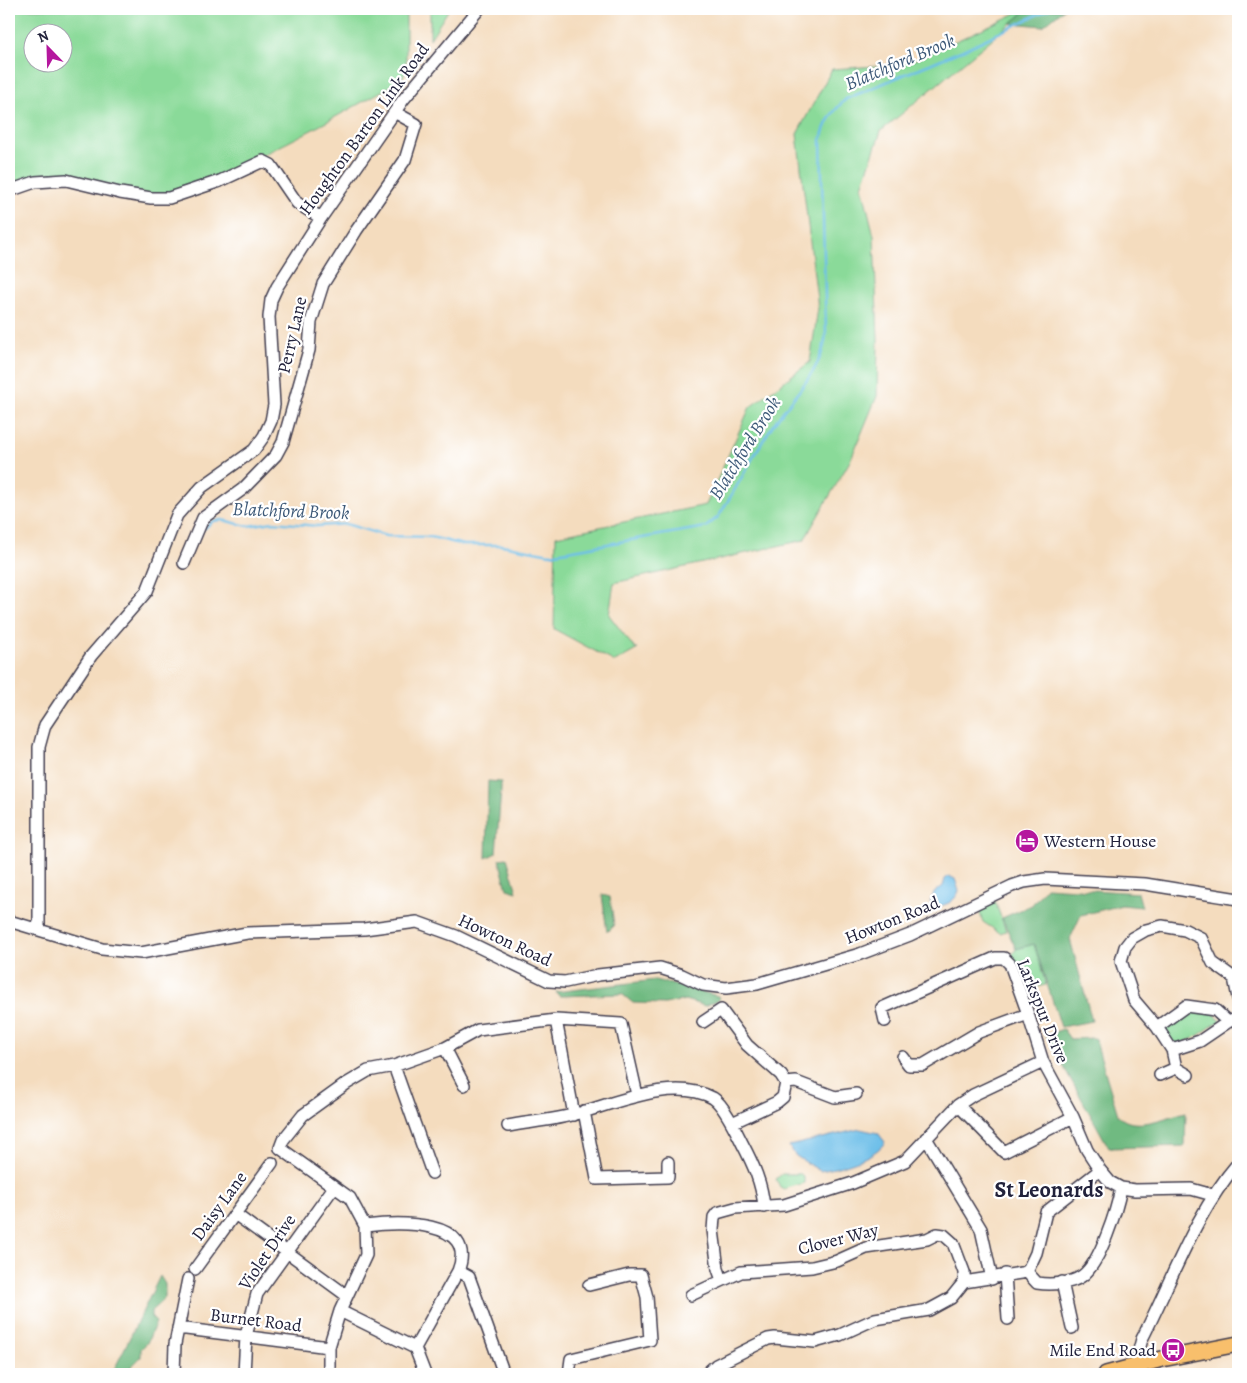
<svg xmlns="http://www.w3.org/2000/svg" width="1247" height="1383" viewBox="0 0 1247 1383" font-family="Alegreya,serif">
<style>
.green{fill:#8ada99;stroke:#567e6a;fill-rule:evenodd}
.forest{fill:#6fba81;stroke:#486e5e}
.water{fill:#6ebfe9;stroke:#487092}
.lines{fill:none;stroke-linecap:round;stroke-linejoin:round}
.stream{stroke:#6ebfe9;stroke-width:2.5}
.minor-casing{stroke:#423e4f;stroke-width:14}
.major-casing{stroke:#423e4f;stroke-width:18}
.minor{stroke:#fff;stroke-width:11}
.major{stroke:#f8bf6c;stroke-width:15}
.labels{text-anchor:middle;dominant-baseline:central;stroke-width:4.5;stroke-linejoin:round;paint-order:stroke}
.street-label{font-size:18px;fill:#22223b;stroke:#fff}
.poi-label{font-size:18px;fill:#22223b;stroke:#fff;text-anchor:start}
.water-label{font-size:19px;font-style:italic;fill:#3d5978;stroke:#fff}
.district-label{font-size:22px;font-weight:bold;fill:#22223b;stroke:#fff}
</style>
<rect width="100%" height="100%" fill="#fff"/>
<filter id="ink" filterUnits="userSpaceOnUse"><feTurbulence type="fractalNoise" baseFrequency=".02" numOctaves="2"/><feDisplacementMap in="SourceGraphic" scale="10" xChannelSelector="R" yChannelSelector="G"/><feConvolveMatrix kernelMatrix="1 2 1 2 8 2 1 2 1" color-interpolation-filters="sRGB"/></filter>
<filter id="wash" filterUnits="userSpaceOnUse"><feTurbulence type="fractalNoise" baseFrequency=".0096" numOctaves="4" result="noise"/><feDisplacementMap in="SourceGraphic" scale="20" xChannelSelector="R" yChannelSelector="G"/><feGaussianBlur stdDeviation="1.12" result="paint"/><feColorMatrix in="noise" values="0 0 0 0 0 0 0 0 0 0 0 0 0 0 0 0 0 1.4 0 .05"/><feComposite in="paint" operator="in"/></filter>
<g filter="url(#wash)">
<rect width="100%" height="100%" fill="#f4dcbe"/>
<!-- green -->
<path class="green" d="M9,9H406V71L400,81C344,112 288,145 229,170C206,180 182,193 156,194C117,195 81,168 41,175C30,176 19,183 9,187ZM32,32H62V62H32Z
M430,9H449L430,39Z
M1025,9H1028L881,131L862,186L874,236L878,340L877,396L850,461L804,540L614,583L609,615L635,649H638L615,662L554,629L556,536L706,505L750,407L810,362L818,308L797,134L832,69L892,65L917,59Z
M995,901L1006,931L1000,933L983,922L978,908Z
M1034,944L1046,985L1026,989L1017,966L1010,958L1016,949Z
M1187,1010L1214,1013L1220,1021C1204,1030 1192,1044 1172,1044L1163,1027Z
M782,1174H801L804,1177V1183L784,1189L780,1187L776,1179Z"/>
<!-- forest -->
<path class="forest" d="M1028,9H1064L1043,26L1011,23Z
M488,781L501,782V790L496,853L486,858Z
M507,858L517,892L507,889L499,859Z
M1046,887L1138,893L1142,907L1122,905L1081,915L1070,939L1092,1021L1061,1027L1034,944L1016,949L1002,918L1032,905Z
M602,895L610,897L614,925L607,932Z
M655,980L718,996L719,1000L705,1006L685,1000L665,1004L633,1003L622,994L559,996L556,992Z
M1063,1029L1070,1039L1095,1038L1118,1115C1133,1133 1165,1117 1186,1112L1185,1146L1109,1148L1046,1035Z
M160,1276L165,1284V1298L151,1311V1317L156,1322L147,1343L141,1349V1357L132,1366L133,1374H112Z"/>
<!-- water -->
<path class="water" d="M949,876L955,879L959,891C954,903 946,905 934,907L930,902L934,893L943,886L945,879Z
M860,1129L878,1133L885,1142C876,1158 838,1168 820,1171L796,1156L789,1146Z"/>
<g class="lines">
<!-- stream -->
<path class="stream" d="M205,528L213,521L222,520L248,526L273,522L318,526L346,524L386,536L431,537L464,545H502L550,554L706,527L718,517C737,488 752,457 771,428C791,397 822,373 826,334L821,140C825,122 833,111 846,99L963,50L1049,9"/>
</g>
</g>
<g filter="url(#ink)">
<g class="lines">
<!-- minor casing -->
<g class="minor-casing">
<path id="minor" d="M9,191L35,182L66,180L120,193L151,198H169L220,181L263,161L271,165L297,203L321,218
M184,563L203,518L243,489L276,455L283,442L309,350L311,322L323,284L356,231L405,160L416,124L396,113
M9,921L102,949L141,953L247,933L364,929L417,922L456,936L549,981L565,982L598,975L660,968L682,975L703,985L726,988L757,984L860,954L910,935L1012,886L1024,882L1045,879L1145,884L1238,899
M39,930V747L45,725L91,656L147,591L177,515L202,487L254,450L264,436L271,421L274,405L269,317L271,300L277,287L321,218L403,100L479,9
M1238,1018L1228,1022L1200,1041L1172,1050L1157,1027L1134,1000L1121,961L1125,947L1132,938L1146,930L1162,926L1185,930L1201,938L1213,963L1234,978L1238,998
M556,1020L574,1115
M885,1021L882,1008L995,958H1004L1010,964L1028,1014L1043,1062L1073,1117L1087,1150L1100,1170L1110,1182L1121,1188L1135,1190L1191,1189L1209,1194
M703,1022L721,1010L747,1045L781,1075L786,1083L783,1097L777,1102L732,1123
M1157,1027L1186,1006L1215,1010L1228,1022
M445,1048L464,1085
M903,1057L909,1065H923L979,1032L1028,1014
M394,1066L432,1173
M1176,1068L1188,1075
M1160,1075L1176,1068L1172,1050
M786,1083L796,1082L835,1097L856,1094
M958,1105L1004,1152L1073,1117
M584,1111L597,1179L668,1177V1162
M508,1126C530,1122 554,1120 576,1114C616,1103 674,1077 713,1098C724,1105 736,1131 742,1143C753,1164 762,1183 764,1207
M926,1138L981,1229L992,1279
M235,1214L346,1295
M365,1226C396,1222 479,1218 458,1271L415,1348
M195,1269L272,1163
M458,1271L469,1277L504,1374
M1027,1272L1036,1253L1046,1212L1100,1170
M1005,1274L1008,1319
M722,1280L718,1269L713,1230L714,1217L717,1213L735,1208L784,1205L853,1183L905,1161L958,1105L973,1095L1043,1062
M964,1282L1027,1272L1037,1283C1050,1285 1071,1284 1082,1276C1100,1264 1117,1209 1121,1188
M1062,1282L1072,1328
M691,1295L741,1272L812,1267L837,1261L866,1248L927,1239L937,1234L944,1235L953,1243L964,1272V1282
M340,1311L415,1348L425,1374
M178,1328L329,1347
M1139,1365V1350L1142,1339C1172,1280 1195,1213 1238,1163
M174,1374L175,1344L188,1279
M244,1374L246,1336L257,1294L334,1187
M329,1374V1347L340,1311L366,1255L365,1226L350,1198L280,1148L283,1140L303,1115L346,1084L368,1071L394,1066L445,1048L478,1030L556,1020L621,1024L637,1095
M569,1374L571,1359L650,1340L647,1297L641,1275H629L589,1285
M706,1374L716,1365L768,1339L775,1338L815,1342L840,1335L875,1319L929,1310L951,1298L964,1282"/>
</g>
<!-- major casing -->
<g class="major-casing">
<path id="major" d="M1106,1374L1162,1359L1238,1344"/>
</g>
<!-- minor -->
<use href="#minor" class="minor"/>
<!-- major -->
<use href="#major" class="major"/>
</g>
</g>
<!-- icons -->
<defs>
<g id="hotel-disc" transform="scale(1.25)"><circle r="9.5" fill="#b5179e" stroke="#fff"/><path d="M-6-4.5h1.5V1H6V5H4.5V3h-9V5H-6ZM-4 0a1.8 1.8 0 1 1 3.6 0ZM.5 0V-2.5h3Q6-2.5 6 0Z" fill="#fff"/></g>
<g id="bus-disc" transform="scale(1.25)"><circle r="9.5" fill="#b5179e" stroke="#fff"/><path d="M-5-6H5V4H4V6H2V4H-2V6H-4V4H-5ZM-3.5-4V0h7V-4ZM-3.5 1.2v1.5H-2V1.2ZM2 1.2v1.5H3.5V1.2Z" fill="#fff"/></g>
</defs>
<g fill-rule="evenodd">
<use href="#hotel-disc" x="1027" y="841"/>
<use href="#bus-disc" x="1173" y="1350"/>
</g>
<g class="labels">
<!-- street labels -->
<g class="street-label">
<text transform="translate(364 129) rotate(-54)">Houghton Barton Link Road</text>
<text transform="translate(292 335) rotate(-77)">Perry Lane</text>
<text transform="translate(892 920) rotate(-22)">Howton Road</text>
<text transform="translate(505 940) rotate(25)">Howton Road</text>
<text transform="translate(1043 1011) rotate(68)">Larkspur Drive</text>
<text transform="translate(219 1206) rotate(-54)">Daisy Lane</text>
<text transform="translate(838 1239) rotate(-14)">Clover Way</text>
<text transform="translate(267 1252) rotate(-56)">Violet Drive</text>
<text transform="translate(256 1320) rotate(7)">Burnet Road</text>
</g>
<!-- poi labels -->
<g class="poi-label">
<text x="1044" y="841">Western House</text>
<text x="1156" y="1350" text-anchor="end">Mile End Road</text>
</g>
<!-- water labels -->
<g class="water-label">
<text transform="translate(900 62) rotate(-23)">Blatchford Brook</text>
<text transform="translate(745 448) rotate(-58)">Blatchford Brook</text>
<text transform="translate(291 511) rotate(2)">Blatchford Brook</text>
</g>
<!-- district labels -->
<g class="district-label">
<text x="1049" y="1190">St Leonards</text>
</g>
</g>
<!-- margin -->
<rect width="1247" height="1383" fill="none" stroke="#fff" stroke-width="30"/>
<!-- north arrow -->
<g transform="translate(48 48) rotate(337)"><circle r="24" fill="#ffffff" stroke="#a7a7b1"/>
<path d="M0-4L9 19L0 12L-9 19Z" fill="#b5179e"/>
<text y="-8" font-size="14" font-weight="bold" text-anchor="middle" fill="#22223b">N</text>
</g>
</svg>
